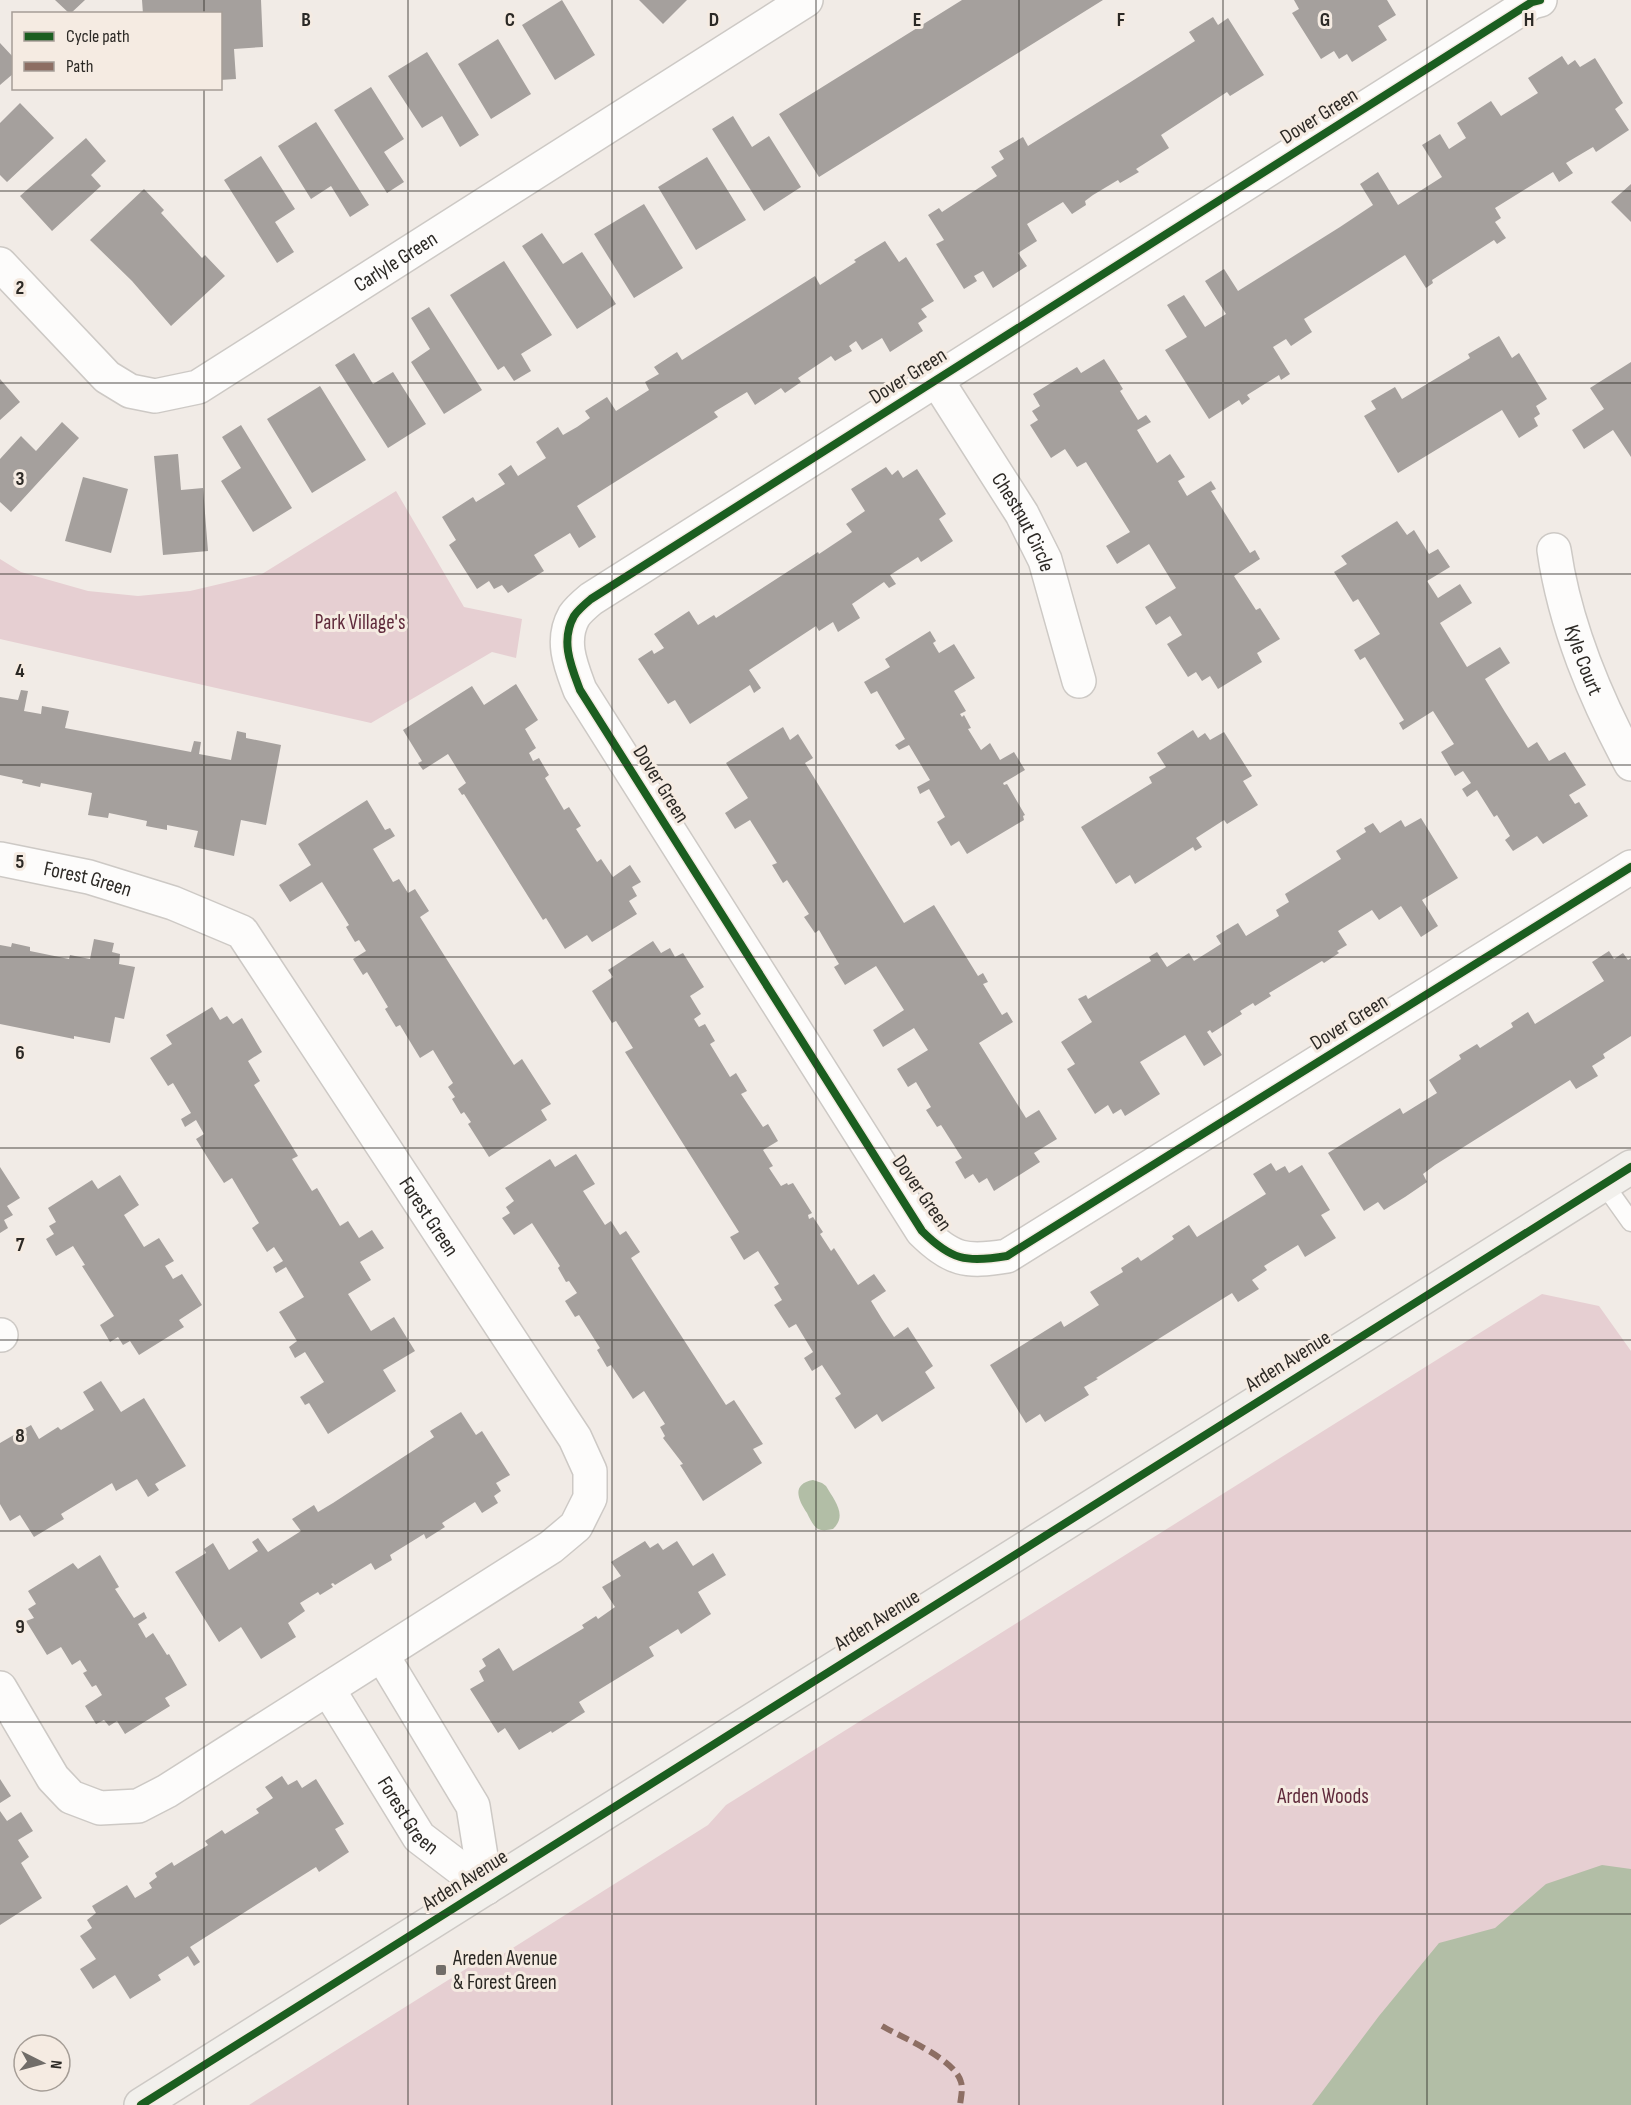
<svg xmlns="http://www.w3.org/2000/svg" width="1631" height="2105" viewBox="0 0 1631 2105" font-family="'Sofia Sans Condensed',sans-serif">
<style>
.green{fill:#e6cfd2}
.water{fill:#b2bea6}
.building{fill:#a5a09d}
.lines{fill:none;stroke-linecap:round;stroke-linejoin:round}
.lane-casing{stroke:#cdc9c5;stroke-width:21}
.street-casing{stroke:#cdc9c5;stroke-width:36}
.secondary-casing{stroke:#cdc9c5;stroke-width:36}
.lane{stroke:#fdfcfb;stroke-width:18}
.street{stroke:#fdfcfb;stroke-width:33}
.secondary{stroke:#f2f0ec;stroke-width:33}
.quiet{stroke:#8d6e63;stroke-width:6;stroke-dasharray:12 6;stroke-linecap:butt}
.cycleway-casing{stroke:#f5ebe2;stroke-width:11}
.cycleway{stroke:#1b5e20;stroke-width:8}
.grid{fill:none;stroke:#2c2925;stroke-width:1.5;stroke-opacity:0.55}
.poi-dot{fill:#716d69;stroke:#f5ebe2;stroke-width:2}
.labels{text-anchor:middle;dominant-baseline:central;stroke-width:6;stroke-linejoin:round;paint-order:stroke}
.street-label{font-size:21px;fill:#2c2925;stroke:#f5ebe2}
.park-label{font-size:21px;fill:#602b3c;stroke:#f5ebe2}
.poi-label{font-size:21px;fill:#2c2925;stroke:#f5ebe2;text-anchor:start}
.grid-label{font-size:20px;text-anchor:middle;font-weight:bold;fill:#2c2925;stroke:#f5ebe2;stroke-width:6;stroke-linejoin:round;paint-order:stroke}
</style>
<rect width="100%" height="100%" fill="#f1ebe6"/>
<!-- green -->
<path class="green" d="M396,491L464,607L522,619L516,658L492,652L371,723L0,639V559L21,572L88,591L138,596L190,591L262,574Z
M1542,1294L1599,1306L1631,1351V2105H249L469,1967L492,1961L708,1825L726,1805Z"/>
<!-- water -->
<path class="water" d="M813,1480L822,1483L826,1486C834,1500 848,1515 833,1529C828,1530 823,1531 818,1529C813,1526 810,1519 807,1513C798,1500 791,1484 813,1480Z
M1602,1865L1631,1869V2105H1312L1379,2016L1439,1943L1495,1928L1546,1884Z"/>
<!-- building -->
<path class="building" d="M55,0H85L70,14Z
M142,0H261L263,47L234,49L236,79L220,80V14H143Z
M562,0L595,55L555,80L522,25Z
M639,0H687L663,24Z
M962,0H1103L819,177L779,114Z
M1294,0H1387L1396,15L1378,26L1387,40L1352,62L1347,54L1339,59L1334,51L1321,59L1292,13L1299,9Z
M1213,17L1218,25L1228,18L1264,75L1230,96L1227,92L1161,135L1169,148L1136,169L1139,172L1120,183L1118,180L1093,195L1085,201L1086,205L1072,214L1063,202L1027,224L1037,241L1018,253L1027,266L993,288L983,271L974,276L977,281L964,289L936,244L944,240L928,215L939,208L942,212L997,176L991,167L1004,159L999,151L1023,137L1028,146L1129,83L1195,41L1189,32Z
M498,39L531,94L491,119L458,64Z
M0,43L14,58V73L0,85Z
M427,52L479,135L460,147L442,116L422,128L388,76Z
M1562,56L1568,65L1575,60L1580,67L1595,58L1623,103L1615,109L1629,130L1596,152L1593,147L1566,163L1573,173L1559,182L1553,172L1495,208L1501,218L1495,222L1506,238L1497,244L1494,240L1432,280L1433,283L1426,288L1405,255L1304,319L1312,332L1291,346L1286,339L1273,347L1290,374L1281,380L1279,375L1247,395L1250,399L1242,405L1239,400L1209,419L1165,350L1187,337L1167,305L1184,295L1205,327L1226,314L1205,281L1224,269L1238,291L1340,227L1373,205L1360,184L1378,172L1398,205L1442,177L1422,145L1440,134L1449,149L1466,138L1457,123L1491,101L1501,116L1538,93L1528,78Z
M371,87L404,139L384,152L404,182L387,193L334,110Z
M20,103L54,138L7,182L0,175V123Z
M733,116L752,147L769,136L801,187L764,211L712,129Z
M316,122L369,205L350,217L331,186L311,199L278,146Z
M86,138L106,161L91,175L101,186L52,231L20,196Z
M261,156L295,209L275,222L294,252L277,263L224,180Z
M707,157L746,220L696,250L658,187Z
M1631,184V222L1611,202Z
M144,189L164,210L161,213L202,258L205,255L225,276L171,326L132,281L90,240Z
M644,204L683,268L634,298L594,234Z
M542,233L563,264L582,252L616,304L577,329L522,246Z
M885,241L899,262L906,257L934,301L921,309L927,317L918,323L923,331L890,352L882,338L862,350L856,341L849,346L852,351L835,361L831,356L798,378L801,382L785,393L781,388L755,405L747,392L714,412L718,417L577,506L596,537L579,548L570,533L534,555L544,571L508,593L502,585L494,589L489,581L477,589L449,545L456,540L442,517L473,497L476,502L505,484L498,474L511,465L518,476L546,458L536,442L558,427L563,435L577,427L590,418L585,411L607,397L616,411L649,390L645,382L659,374L654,367L677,352L682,360L815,276L820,285L856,262L854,260Z
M504,261L552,335L521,354L531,371L514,381L504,366L498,370L450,295Z
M429,307L482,390L444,414L411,362L430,349L411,318Z
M1499,336L1512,358L1519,353L1547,399L1536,406L1540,414L1534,418L1538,426L1519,438L1502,410L1398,473L1364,416L1376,409L1371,401L1395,387L1402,399L1470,358L1468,354Z
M354,353L373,384L393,372L426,424L388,448L335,365Z
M1104,359L1123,389L1120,391L1138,420L1146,415L1151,422L1137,430L1157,463L1170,454L1185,477L1178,481L1187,496L1211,481L1216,489L1211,491L1250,553L1255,550L1260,559L1234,576L1256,610L1260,608L1280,639L1257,653L1262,662L1218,689L1210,676L1202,681L1196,672L1188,677L1167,644L1182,635L1170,616L1156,625L1145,607L1176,588L1149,544L1117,564L1106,546L1130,532L1086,462L1077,467L1065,449L1051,458L1030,425L1038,420L1032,411L1040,406L1033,394L1077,367L1081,373Z
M1631,362V457L1613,430L1584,449L1572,430L1604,409L1590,388Z
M0,379L20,402L0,420Z
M320,386L366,460L312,493L267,419Z
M62,422L79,438L11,512L0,502V459L21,436L36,451Z
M241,425L292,508L253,532L221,481L241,468L222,437Z
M178,454L181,490L203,488L208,551L163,555L154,456Z
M886,467L892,475L898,470L903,478L917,469L946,514L939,519L953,541L921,562L918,557L890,575L896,584L889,588L884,582L852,604L860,618L838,632L833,622L819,631L816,626L749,670L761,688L754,693L750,685L690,724L675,700L668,704L638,659L652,650L654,654L664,648L654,634L689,611L698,625L714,615L716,618L818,552L819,554L852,532L846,524L865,511L851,489Z
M83,477L128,489L111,553L65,541Z
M1397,521L1407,535L1414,530L1429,554L1438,549L1450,567L1427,581L1438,598L1460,584L1472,603L1440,623L1467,667L1500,647L1510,663L1485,679L1505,712L1528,748L1537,742L1549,761L1565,752L1586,785L1569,795L1575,804L1579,802L1588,816L1543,844L1537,836L1513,851L1505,840L1510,836L1497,815L1494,817L1477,790L1467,797L1462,789L1471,783L1463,771L1455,776L1441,752L1454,744L1433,711L1403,730L1399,723L1404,720L1384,688L1365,657L1360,660L1354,650L1380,634L1358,599L1353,602L1334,572L1347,564L1341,556Z
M930,631L936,641L933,643L939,653L954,644L975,678L954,691L966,711L960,714L962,717L964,715L971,728L968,729L981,750L990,743L1000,760L1014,752L1025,770L1003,783L1004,785L1007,784L1025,815L1023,816L1024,820L967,854L959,841L951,846L937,822L945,817L929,789L920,794L917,787L930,780L909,745L899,750L895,745L905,739L877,691L871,694L864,682L890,667L885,659Z
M516,684L538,720L525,729L536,748L529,753L533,761L539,758L549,775L545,778L564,810L569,807L581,826L576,829L597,862L601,859L613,877L630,865L641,882L632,887L637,896L629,901L637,914L592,942L587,935L565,949L546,918L543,920L464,794L462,795L458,789L466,783L448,754L423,770L418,763L422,761L403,730L472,686L484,705Z
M21,690L28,691L24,711L41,714L42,706L69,711L65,728L191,752L194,741L201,742L199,754L231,760L237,731L246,733V738L281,745L266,825L241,820L234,856L194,847L198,831L167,825V830L146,826L147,821L109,813L108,818L88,815L92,793L41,783L40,787L22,783L23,780L0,775V697L18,700Z
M783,727L790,740L798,734L813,758L805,763L904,923L934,905L978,976L983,973L988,982L983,984L1002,1015L1007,1012L1013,1022L979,1043L1026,1118L1039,1110L1057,1139L1034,1153L1040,1162L994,1191L987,1178L979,1183L973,1174L965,1179L955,1162L962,1158L941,1125L937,1127L926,1110L931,1107L916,1082L908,1087L897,1069L928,1050L914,1028L883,1047L873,1030L904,1010L876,966L845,985L834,967L839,964L819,930L815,933L804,917L809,914L787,880L783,883L772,865L777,863L750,820L735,829L725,813L748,798L726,763Z
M1193,730L1198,738L1205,733L1210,740L1224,732L1252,776L1243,781L1258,805L1227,824L1224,820L1196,838L1202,847L1195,851L1193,847L1135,884L1130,875L1116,884L1081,827L1152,783L1149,777L1166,767L1157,753Z
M367,800L385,830L390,828L395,836L373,849L393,882L399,879L408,893L415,889L429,911L420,917L468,993L514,1065L522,1059L551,1104L541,1110L547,1120L489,1157L468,1124L471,1122L464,1112L461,1114L452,1099L455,1097L448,1087L453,1083L433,1050L420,1058L400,1025L396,1027L385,1009L388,1007L367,972L363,975L353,959L366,951L359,940L355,942L346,927L349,925L322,882L290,902L279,885L311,865L298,844Z
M1421,818L1458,878L1422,900L1438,926L1421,937L1401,906L1379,920L1372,910L1338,931L1347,945L1337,951L1339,953L1324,963L1322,961L1269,993L1271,996L1255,1006L1253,1003L1240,1011L1242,1014L1212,1033L1210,1030L1207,1032L1222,1055L1204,1066L1185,1035L1140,1062L1160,1094L1125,1116L1121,1109L1113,1114L1108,1105L1095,1114L1067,1069L1075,1064L1061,1042L1092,1022L1078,999L1086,995L1088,999L1151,961L1149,957L1157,952L1167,967L1189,953L1194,961L1221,944L1216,936L1238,923L1246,936L1279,916L1276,910L1289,902L1285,894L1341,859L1336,851L1366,832L1364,828L1373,823L1380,833L1401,820L1405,827Z
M94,939L114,943L112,952L120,954L119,964L135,967L124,1019L115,1017L110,1043L74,1036V1039L0,1024V945L11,947L12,943L30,947V951L69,959L70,955L90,959Z
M653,941L661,953L670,948L675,957L683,953L704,987L690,996L701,1014L694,1019L699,1027L705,1024L715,1041L710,1044L730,1077L736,1073L747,1091L741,1094L763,1127L768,1124L778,1141L763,1150L773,1166L769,1168L781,1186L787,1183L788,1185L793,1183L812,1213L808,1215L809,1219L813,1217L823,1232L820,1234L831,1251L834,1248L858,1285L874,1274L886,1291L871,1301L882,1319L894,1337L908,1327L933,1366L925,1372L935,1388L882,1422L877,1414L855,1429L835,1398L841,1394L822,1365L812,1371L804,1358L813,1352L796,1324L789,1328L774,1305L782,1300L774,1287L779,1284L758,1251L744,1260L730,1237L739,1232L625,1052L633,1048L616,1021L612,1023L592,991L613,977L608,970Z
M1609,951L1614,959L1623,953L1628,960L1631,958V1036L1603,1054L1605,1058L1592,1066L1598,1076L1576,1089L1570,1080L1435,1165L1423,1174L1427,1182L1405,1197L1384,1210L1378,1202L1364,1211L1328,1153L1400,1108L1403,1114L1437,1093L1429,1080L1461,1059L1459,1055L1477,1044L1480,1048L1513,1027L1511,1023L1528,1012L1535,1024L1604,981L1592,962Z
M212,1007L220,1020L227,1016L233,1024L242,1018L262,1052L248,1061L260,1081L254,1085L298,1156L292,1159L312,1191L317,1188L340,1226L348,1221L359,1238L372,1230L384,1248L360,1262L371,1280L348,1294L371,1331L394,1317L415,1351L383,1370L396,1391L328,1434L309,1403L305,1405L300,1397L324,1382L305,1352L295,1358L289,1347L297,1341L279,1312L304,1297L286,1267L276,1273L273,1267L283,1261L274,1247L267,1252L252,1228L259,1223L232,1178L224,1183L209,1160L196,1139L204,1134L196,1120L185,1127L181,1119L191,1113L173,1083L168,1086L150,1058L172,1044L166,1035Z
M576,1154L595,1184L583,1191L605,1225L611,1221L620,1235L626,1231L640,1252L631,1258L647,1283L726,1405L734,1400L763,1444L753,1449L762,1463L703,1501L680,1465L683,1464L663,1438L665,1436L660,1427L665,1424L644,1391L633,1399L611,1365L607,1367L597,1350L600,1348L579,1315L575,1317L565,1301L577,1293L569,1281L566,1282L558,1268L560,1266L532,1223L514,1235L502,1218L510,1213L506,1207L514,1201L505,1188L550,1159L555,1167Z
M1271,1163L1276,1171L1285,1166L1289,1173L1302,1165L1330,1210L1321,1215L1336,1238L1305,1257L1298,1245L1264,1266L1267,1270L1252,1280L1259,1289L1238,1302L1232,1293L1096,1378L1098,1379L1084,1387L1089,1395L1066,1409L1045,1422L1040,1414L1026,1423L990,1365L1061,1321L1064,1327L1099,1305L1090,1292L1123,1272L1121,1268L1138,1257L1141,1261L1174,1239L1172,1236L1189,1225L1197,1237L1266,1194L1253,1174Z
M0,1167L20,1198L7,1206L13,1215L4,1220L8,1228L0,1233Z
M120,1175L139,1205L124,1215L144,1247L159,1238L174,1261L165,1266L173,1279L182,1274L202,1305L179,1320L184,1327L139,1355L130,1341L123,1345L118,1337L110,1342L100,1325L114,1316L82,1266L85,1265L73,1246L56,1256L46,1239L54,1234L49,1226L56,1222L48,1208L92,1180L98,1189Z
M101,1381L121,1412L144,1398L186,1466L155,1484L159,1490L148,1497L137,1479L116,1491L112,1483L61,1514L64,1519L34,1537L20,1515L10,1521L0,1504V1443L31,1425L39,1439L58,1427L61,1430L94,1410L83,1392Z
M461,1412L476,1435L482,1431L510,1475L496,1483L501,1491L494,1496L498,1503L482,1513L475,1502L442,1523L445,1527L426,1539L424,1534L390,1555L392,1560L375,1570L371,1563L335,1585L333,1583L331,1584L333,1587L320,1595L318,1592L300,1603L305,1611L288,1623L296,1637L261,1659L241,1627L219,1642L175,1572L206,1553L204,1549L213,1543L229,1570L258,1551L252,1542L258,1538L268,1552L301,1531L292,1519L314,1505L318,1512L333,1503L434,1437L430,1431Z
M645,1541L650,1548L658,1543L663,1550L677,1541L693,1566L713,1553L726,1575L698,1592L711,1614L681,1634L678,1629L649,1647L654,1656L579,1702L585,1712L552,1733L551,1731L519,1750L505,1728L498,1733L470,1689L484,1681L479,1671L486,1666L482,1659L499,1648L513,1671L584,1628L582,1625L596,1616L598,1619L615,1607L602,1587L621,1576L611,1562Z
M100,1555L119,1587L115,1589L134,1618L144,1612L147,1618L138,1624L146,1638L153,1633L167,1655L169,1654L187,1685L165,1698L170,1706L125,1734L117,1721L109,1726L104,1720L96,1724L85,1706L102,1695L96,1685L92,1687L83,1673L87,1671L80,1660L72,1665L61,1647L47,1655L26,1621L34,1618L28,1609L36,1604L28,1591L73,1563L78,1569Z
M282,1776L288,1785L297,1780L302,1788L316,1779L344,1824L335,1829L349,1852L319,1872L316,1867L190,1947L200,1962L194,1966L188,1956L158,1975L161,1980L130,1999L115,1975L93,1989L80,1969L96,1959L80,1936L92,1928L87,1920L96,1913L92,1906L127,1885L135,1898L152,1888L149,1883L157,1877L155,1873L172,1862L174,1866L208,1845L205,1841L222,1830L225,1834L259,1813L256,1809L273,1798L265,1787Z
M0,1779L11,1796L0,1803Z
M0,1811L7,1821L21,1812L33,1831L18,1840L29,1857L21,1863L42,1898L0,1925Z"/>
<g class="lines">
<!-- lane casing -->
<g class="lane-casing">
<path id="lane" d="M1604,1184L1631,1222"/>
</g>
<!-- street casing -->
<g class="street-casing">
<g id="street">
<path d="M1540,0L1532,2L591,599C585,604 578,610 574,616C560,641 571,666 580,690L922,1231C951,1260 966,1263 1007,1256L1631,867"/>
<path id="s1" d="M0,264L107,377L130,391L155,396L198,387L806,0"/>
<path id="s2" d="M936,379L1022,514L1045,560L1079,681"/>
<path id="s3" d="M1554,550C1565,626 1595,697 1631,764"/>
<path id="s4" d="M0,859L89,877L173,903L242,932L575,1438L590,1471V1498L576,1526L551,1547L167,1791L138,1806L100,1808L71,1797L53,1778L0,1688"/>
<path d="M0,1335H1"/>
<path d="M382,1655L473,1806L486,1888"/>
<path id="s5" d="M328,1689L419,1837L486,1888"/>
</g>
</g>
<!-- secondary casing -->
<g class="secondary-casing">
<path id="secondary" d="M141,2105L1631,1167"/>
</g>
<!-- lane -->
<use href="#lane" class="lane"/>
<!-- street -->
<use href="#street" class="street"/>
<!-- secondary -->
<use href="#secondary" class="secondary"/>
<!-- quiet -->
<path class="quiet" d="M882,2026C903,2038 955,2059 961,2082C963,2089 961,2097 960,2105"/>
<!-- cycleway casing -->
<g class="cycleway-casing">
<path id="cycleway" d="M1540,0L1532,2L591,599C585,604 578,610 574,616C560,641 571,666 580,690L922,1231C951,1260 966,1263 1007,1256L1631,867
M141,2105L1631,1167"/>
</g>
<!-- cycleway -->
<use href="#cycleway" class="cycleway"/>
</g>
<!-- grid -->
<path class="grid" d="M204,0V14M408,0V2105M612,0V2105M816,0V2105M1019,0V2105M1223,0V2105M1427,0V2105M204,88V2105M0,191H1631M0,383H1631M0,574H1631M0,765H1631M0,957H1631M0,1148H1631M0,1340H1631M0,1531H1631M0,1722H1631M0,1914H1631"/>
<!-- markers -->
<rect class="poi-dot" x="435" y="1964" width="12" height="12" rx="3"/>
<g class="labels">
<!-- street labels -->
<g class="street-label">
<text transform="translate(1319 116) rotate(-32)">Dover Green</text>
<text stroke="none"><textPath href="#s1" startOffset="486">Carlyle Green</textPath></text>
<text transform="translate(908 376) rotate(-32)">Dover Green</text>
<text stroke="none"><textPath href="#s2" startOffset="168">Chestnut Circle</textPath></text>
<text stroke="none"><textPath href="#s3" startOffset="114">Kyle Court</textPath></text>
<text transform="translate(661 784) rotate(58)">Dover Green</text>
<text stroke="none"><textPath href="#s4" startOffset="90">Forest Green</textPath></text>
<text transform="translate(1349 1022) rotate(-32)">Dover Green</text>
<text transform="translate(922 1193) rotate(55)">Dover Green</text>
<text stroke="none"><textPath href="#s4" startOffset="594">Forest Green</textPath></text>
<text transform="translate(1288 1361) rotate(-32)">Arden Avenue</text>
<text transform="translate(877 1620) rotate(-32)">Arden Avenue</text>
<text stroke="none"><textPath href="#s5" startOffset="150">Forest Green</textPath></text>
<text transform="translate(465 1880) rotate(-32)">Arden Avenue</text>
</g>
<!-- park labels -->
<g class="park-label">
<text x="360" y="622">Park Village's</text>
<text x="1323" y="1796">Arden Woods</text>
</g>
<!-- poi labels -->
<g class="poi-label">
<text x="453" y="1958">Areden Avenue<tspan x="453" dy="24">&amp; Forest Green</tspan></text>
</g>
</g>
<g class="grid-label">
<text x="306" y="26">B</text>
<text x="510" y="26">C</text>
<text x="714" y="26">D</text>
<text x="917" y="26">E</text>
<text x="1121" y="26">F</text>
<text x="1325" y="26">G</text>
<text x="1529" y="26">H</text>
<text x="20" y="294">2</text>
<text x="20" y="485">3</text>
<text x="20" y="677">4</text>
<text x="20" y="868">5</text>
<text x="20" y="1059">6</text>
<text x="20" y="1251">7</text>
<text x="20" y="1442">8</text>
<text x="20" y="1633">9</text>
</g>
<!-- legend -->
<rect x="12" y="12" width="210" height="78" fill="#f5ebe2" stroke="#a59d96" stroke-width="1.5"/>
<rect x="24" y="32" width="30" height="9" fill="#1b5e20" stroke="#a59d96" stroke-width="1.5"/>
<text x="66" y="42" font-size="18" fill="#2c2925">Cycle path</text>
<rect x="24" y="62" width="30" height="9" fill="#8d6e63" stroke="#a59d96" stroke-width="1.5"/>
<text x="66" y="72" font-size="18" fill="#2c2925">Path</text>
<!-- north arrow -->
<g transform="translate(42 2063) rotate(96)"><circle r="28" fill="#f5ebe2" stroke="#a59d96" stroke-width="1.5"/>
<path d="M0-4.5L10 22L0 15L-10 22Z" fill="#716d69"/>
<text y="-9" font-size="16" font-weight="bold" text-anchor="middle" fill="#2c2925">N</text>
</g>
</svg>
